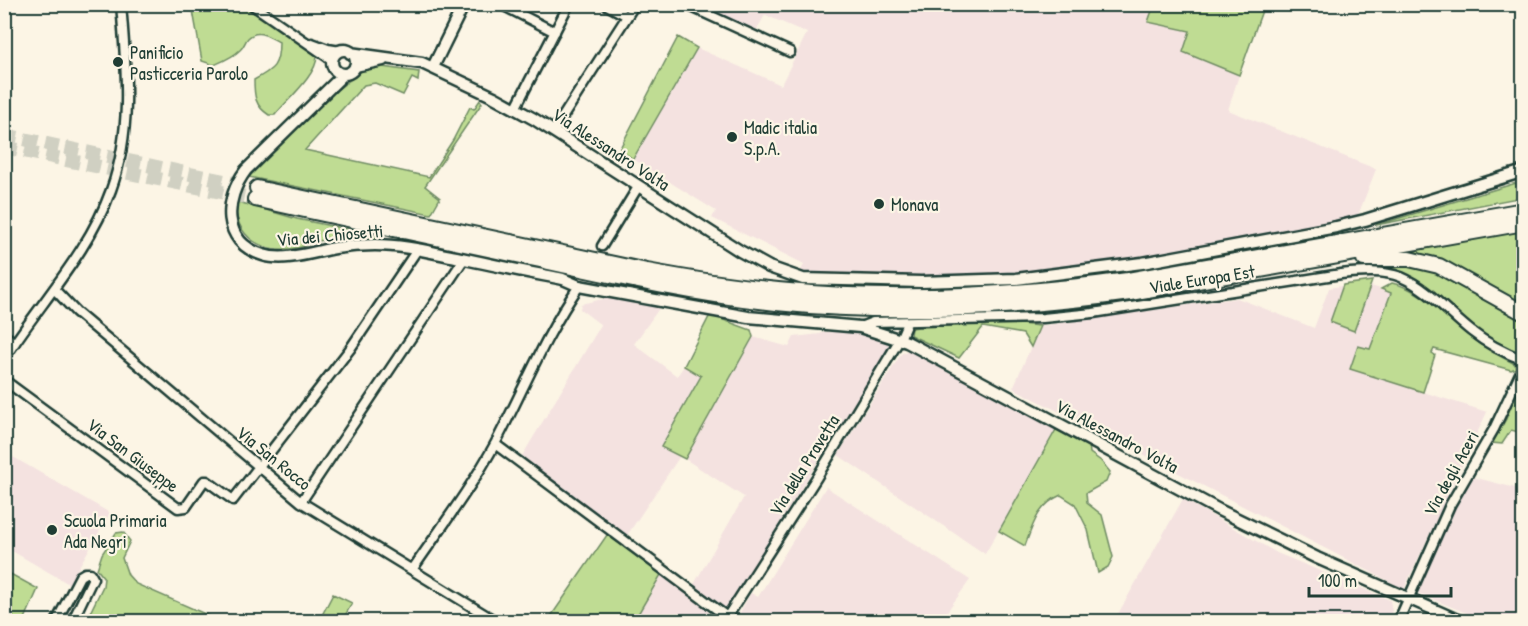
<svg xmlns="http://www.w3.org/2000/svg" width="1528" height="626" viewBox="0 0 1528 626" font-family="'Patrick Hand',sans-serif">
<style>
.built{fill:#f4e2e0}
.green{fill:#bfdc93;stroke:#6f8c64;stroke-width:1.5}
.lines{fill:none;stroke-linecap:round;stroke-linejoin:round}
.trunk-tunnel{stroke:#d0d0c2;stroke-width:14;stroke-dasharray:14 7;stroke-linecap:butt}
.minor-casing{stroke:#1f3d34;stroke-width:13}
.tertiary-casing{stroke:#1f3d34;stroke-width:15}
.trunk-casing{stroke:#1f3d34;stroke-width:18}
.minor{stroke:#fcf5e5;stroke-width:8}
.tertiary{stroke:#fcf5e5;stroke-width:10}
.trunk{stroke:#fcf5e5;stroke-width:14}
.poi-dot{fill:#1f3d34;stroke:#fcf5e5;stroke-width:2}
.labels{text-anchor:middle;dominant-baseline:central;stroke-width:4.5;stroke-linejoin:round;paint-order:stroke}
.poi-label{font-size:18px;fill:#1f3d34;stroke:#fcf5e5;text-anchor:start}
.street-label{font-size:18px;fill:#1f3d34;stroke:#fcf5e5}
</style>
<rect width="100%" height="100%" fill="#fcf5e5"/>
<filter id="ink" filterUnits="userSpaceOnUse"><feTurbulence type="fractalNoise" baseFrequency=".0167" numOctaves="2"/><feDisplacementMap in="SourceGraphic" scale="12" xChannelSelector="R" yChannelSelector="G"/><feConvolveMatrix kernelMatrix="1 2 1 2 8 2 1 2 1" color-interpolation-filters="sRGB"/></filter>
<g filter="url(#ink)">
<!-- built -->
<path class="built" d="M1154,4L1148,22L1190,31L1183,52L1239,75L1228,110L1376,169L1357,218L1078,268L992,276H846L800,273L804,264L712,218L716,211L633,159L697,48L781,85L807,33L765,15L756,31L704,9L706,5Z
M1372,281L1371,286L1391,292L1370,349L1350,369L1487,412L1404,589L1013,388L1040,326L1237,298L1314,328L1329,288Z
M607,298L660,307L634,344L677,376L684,366L701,376L661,447L680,456L626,537L522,456L601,325L580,309L581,304Z
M824,332H849L878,338L890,345L727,608L723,607L693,586L744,497L685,459L753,337L789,347L794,337L820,334Z
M908,350L1057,428L985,554L838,455L901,354Z
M13,457L110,513L69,584L5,547V472Z
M1469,476L1523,490V621H1486L1415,592Z
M826,487L970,580L940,621H735L751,593L758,597Z
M1183,499L1277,553L1390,600L1392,611L1387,621H1114Z
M662,573L707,610L715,621L634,622Z"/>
<!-- green -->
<path class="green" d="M192,5H241L285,32L317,56C317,75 287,100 275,115H269C255,106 254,96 254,80C274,69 279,66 279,42C269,37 258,28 248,38C245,41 244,47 240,50C233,57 223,61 214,65L202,61Z
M1154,5H1264L1239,75L1183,52L1190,31L1148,22Z
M678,37L697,48L633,159L619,150Z
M382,67L419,72L418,81L412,78L403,95L375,83L364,85L305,150L429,177L453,140L470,107L474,109L480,100L482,103L425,186L440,198L431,214L249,177L335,87L338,89L363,70Z
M1523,181V197L1376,225Z
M235,201L297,219L376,235L379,239C369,238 358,236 347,237C337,239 325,239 315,242C309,243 304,247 298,248C263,254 235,239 235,201Z
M1523,229V249L1519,264V276L1523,307C1487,282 1446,261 1403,251Z
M1388,264L1427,269L1463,284L1523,317V356L1477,331L1413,277L1391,271Z
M1372,281L1354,331L1330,322L1343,285Z
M1392,283C1425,290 1448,321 1475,341C1487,350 1502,357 1515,364L1516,368L1511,370L1434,349L1432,353L1435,355L1423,392L1350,369L1358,346L1370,349L1391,293L1381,289Z
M710,315L751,330L753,337L685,459L661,447L701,376L684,366Z
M1010,323L1040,326L1031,347L1023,334L983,327L959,358L910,335L911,328L919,327Z
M1519,385L1523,387V433L1511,430L1502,444L1492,443L1506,419Z
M1057,428L1089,445L1090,453L1101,461L1110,472L1106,482L1086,493L1087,503L1102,515L1113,557L1108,567L1098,573L1088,530L1075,504L1061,495C1038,505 1033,524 1025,546L999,531Z
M123,532L130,541L122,558L128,575L136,584L221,621H86L103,586L104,578L97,569L102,554L116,533Z
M607,535L662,573L634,621L547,622Z
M5,571L38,589L24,621H5Z
M333,594L352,603L342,621H319Z"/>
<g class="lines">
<!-- trunk-tunnel -->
<path class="trunk-tunnel" d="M4,135L257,188
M4,147L255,199"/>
<!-- minor casing -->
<g class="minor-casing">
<path id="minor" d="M251,4L332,60
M500,4L555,32
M605,4L627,16
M685,4L790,52
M312,43L328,49L340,51
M515,109L569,4
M553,132L635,4
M602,246L638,187
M54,289L76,312L301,502L497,622
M860,327L873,322L1043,318L1093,313L1341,274C1361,272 1383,270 1401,277C1429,289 1448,313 1471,331C1486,343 1505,353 1524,360
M4,335L15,343
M4,359C39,304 89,252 111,190C133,130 126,66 121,4
M4,380L178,508L186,507L204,481H207L233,500L350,349L417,250
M495,444L727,617
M301,502L464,259
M412,570C440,529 471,488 495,444C523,391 545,335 579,286
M56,622L80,576L85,573H90L93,578L72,622
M724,622L817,477L900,339L907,323
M1398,622L1450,505L1494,429L1524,365"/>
</g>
<!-- tertiary casing -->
<g class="tertiary-casing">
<path id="tertiary" d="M332 62a12 12 0 1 1 24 0a12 12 0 1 1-24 0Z
M350,53L422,63L494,97L534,119L740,251L769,267L803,279L921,282L1016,279L1142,263L1336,227L1365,220L1524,171
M355,66L383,60
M433,67L464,4
M344,74L246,170C224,199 221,242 263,255C285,262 313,252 335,248C348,246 362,245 375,245C403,245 430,252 456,257C492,265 528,272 563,279L579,286L748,317L860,327L907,342L1219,510L1317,558L1462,622"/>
</g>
<!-- trunk casing -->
<g class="trunk-casing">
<path id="trunk" d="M257,188L647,271C690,279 734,286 778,290C894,302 1012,296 1128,280L1524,210
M255,199C345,219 435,238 526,257C609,275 692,294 776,303C894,315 1013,309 1130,293L1524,223
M1364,259H1409L1439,266L1524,313"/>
</g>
<!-- minor -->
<use href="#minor" class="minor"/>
<!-- tertiary -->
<use href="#tertiary" class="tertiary"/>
<!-- trunk -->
<use href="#trunk" class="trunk"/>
</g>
</g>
<!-- markers -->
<g class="poi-dot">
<circle cx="118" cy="62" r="6"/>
<circle cx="732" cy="137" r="6"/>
<circle cx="879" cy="204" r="6"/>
<circle cx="52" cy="530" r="6"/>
</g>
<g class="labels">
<!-- poi labels -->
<g class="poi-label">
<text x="130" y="52">Panificio<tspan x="130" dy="21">Pasticceria Parolo</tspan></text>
<text x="744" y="127">Madic italia<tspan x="744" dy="21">S.p.A.</tspan></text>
<text x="891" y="204">Monava</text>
<text x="64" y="520">Scuola Primaria<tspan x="64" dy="21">Ada Negri</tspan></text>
</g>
<!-- street labels -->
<g class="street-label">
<text transform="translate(611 149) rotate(33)">Via Alessandro Volta</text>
<text transform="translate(330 235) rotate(-5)">Via dei Chiosetti</text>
<text transform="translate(1202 279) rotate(-9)">Viale Europa Est</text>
<text transform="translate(1117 436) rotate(28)">Via Alessandro Volta</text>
<text transform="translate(133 455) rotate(37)">Via San Giuseppe</text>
<text transform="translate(274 458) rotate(39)">Via San Rocco</text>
<text transform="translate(804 465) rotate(-58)">Via della Pravetta</text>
<text transform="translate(1451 473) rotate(-61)">Via degli Aceri</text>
</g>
</g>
<!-- margin -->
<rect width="1528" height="626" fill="none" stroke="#fcf5e5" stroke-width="24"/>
<rect x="12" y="12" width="1504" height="602" fill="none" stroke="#1f3d34" stroke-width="2" filter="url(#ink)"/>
<!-- scale -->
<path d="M1309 587v9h142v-9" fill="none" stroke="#1f3d34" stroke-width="3"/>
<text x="1318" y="587" font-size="18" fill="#1f3d34" stroke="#fcf5e5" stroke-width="4.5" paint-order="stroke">100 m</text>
</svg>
